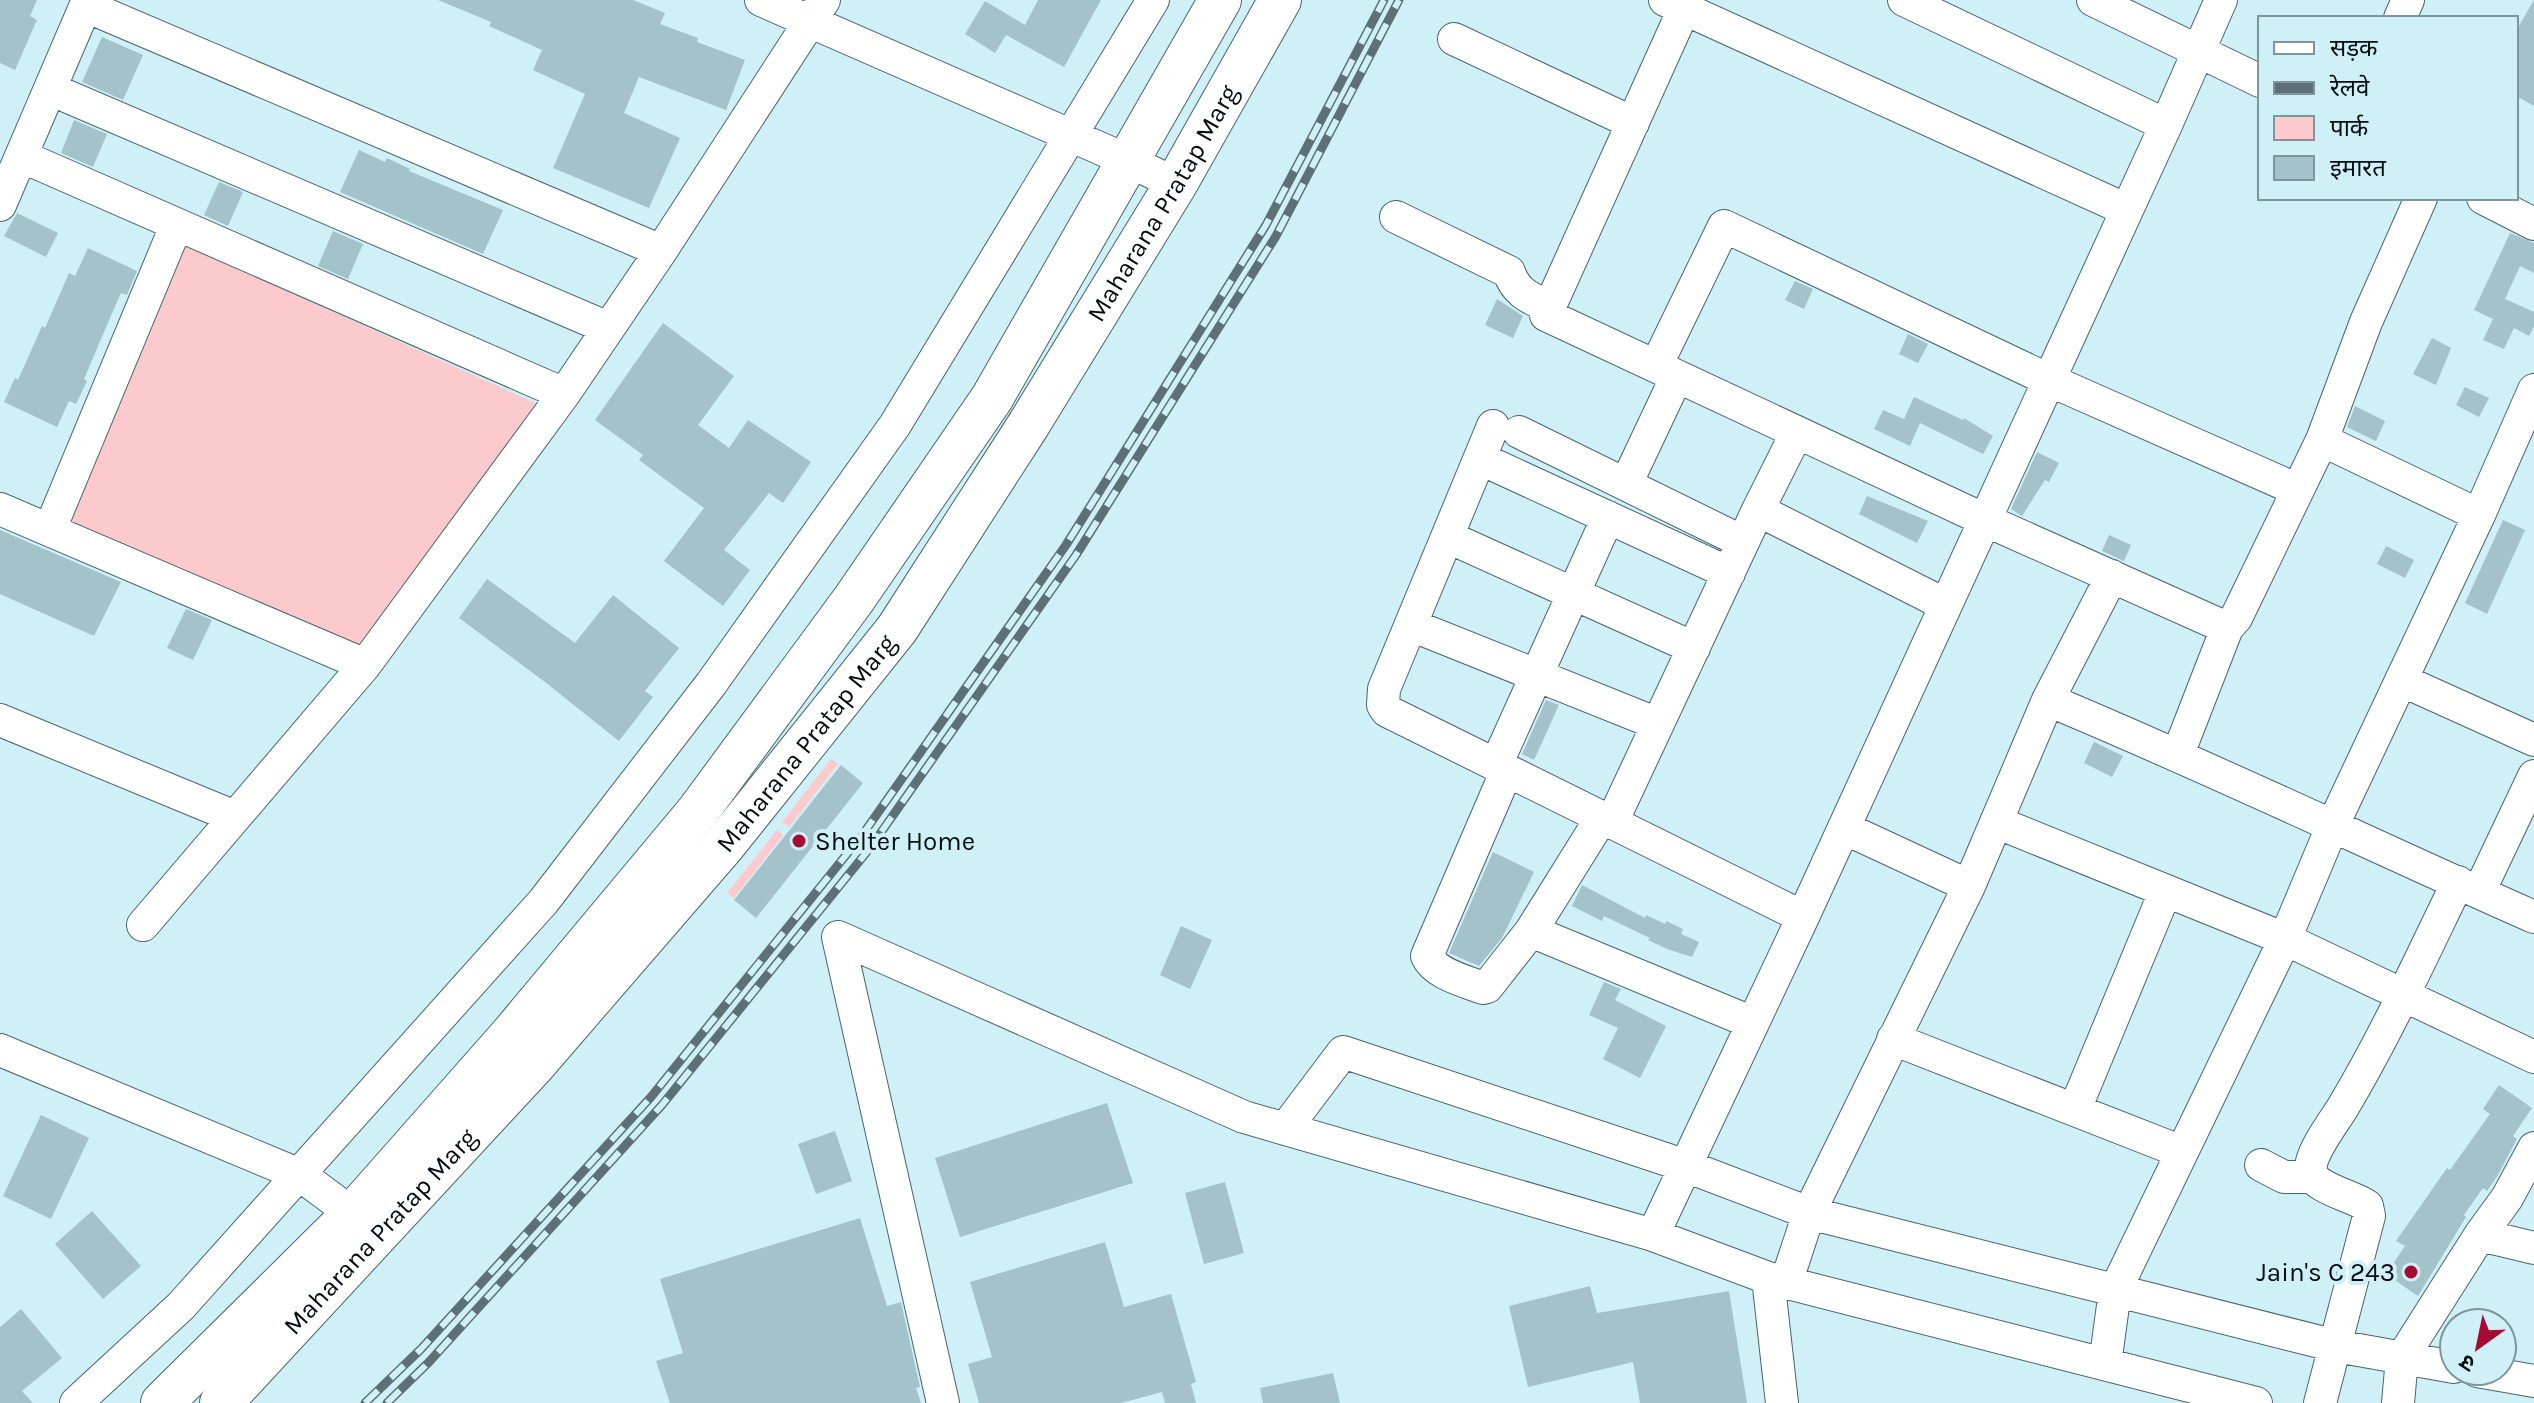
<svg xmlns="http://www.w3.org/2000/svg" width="2534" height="1403" viewBox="0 0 2534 1403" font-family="Karla,'Noto Sans Devanagari',sans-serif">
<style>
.green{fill:#fccacc}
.building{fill:#a3c2c9}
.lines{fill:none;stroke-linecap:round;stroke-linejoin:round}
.minor-casing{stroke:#48656b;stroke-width:34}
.major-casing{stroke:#48656b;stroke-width:44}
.minor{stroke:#fff;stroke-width:32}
.major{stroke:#fff;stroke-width:42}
.rail-casing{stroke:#5c7075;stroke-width:9}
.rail{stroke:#cff0f7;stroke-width:6;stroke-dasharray:18;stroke-linecap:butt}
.poi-dot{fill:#a60b34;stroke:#cff0f7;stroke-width:3}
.labels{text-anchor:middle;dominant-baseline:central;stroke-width:8;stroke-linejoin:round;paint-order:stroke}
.street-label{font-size:26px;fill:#030d10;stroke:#cff0f7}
.poi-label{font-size:26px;fill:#030d10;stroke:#cff0f7;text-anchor:start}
</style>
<rect width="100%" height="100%" fill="#cff0f7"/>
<!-- green -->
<path class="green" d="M183,244L542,406L356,654L68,527Z
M831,759L838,764L789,827L782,822Z
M777,830L783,835L734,898L727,893Z"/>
<!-- building -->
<path class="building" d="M0,0H37L30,16L37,20L15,70L0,63Z
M438,0H633L665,13L660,24L698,38L697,42L745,60L726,110L639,77L624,113L680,138L649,208L553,168L585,94L533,70L542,50L489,26L491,22Z
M1038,0H1101L1064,67L1006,35L995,53L965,34L985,1L1025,25Z
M2534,0V106L2516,96V31Z
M102,37L143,55L123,100L82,82Z
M74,120L107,134L93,167L61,153Z
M359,150L385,162L387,158L410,169L409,171L503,210L483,254L340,192Z
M219,182L243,192L228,226L204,215Z
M17,213L58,233L46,257L4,236Z
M333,231L363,244L348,279L318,266Z
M2510,233L2534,243V273L2520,266L2505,299L2534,312V326L2529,336L2514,328L2504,349L2483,340L2493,319L2474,310Z
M88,248L137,271L127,295L121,293L110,318L84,379L87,381L76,404L69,401L57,427L4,402L15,378L18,380L42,326L45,328L69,273L75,276Z
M1795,281L1813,289L1804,309L1785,300Z
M1497,299L1523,316L1513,338L1485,325Z
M663,323L734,376L698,425L729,448L748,420L811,462L783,503L769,493L724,550L750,570L723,606L664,561L704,508L639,460L643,455L595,420Z
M1908,334L1928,344L1918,363L1899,354Z
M2432,338L2451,348L2436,385L2413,374Z
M2465,387L2489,398L2479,417L2456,405Z
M1914,397L1963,420L1964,418L1993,436L1983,454L1920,423L1910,446L1874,429L1883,410L1904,419Z
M2355,406L2385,421L2376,441L2347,427Z
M2037,452L2059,463L2049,482L2045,480L2022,516L2011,509Z
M1867,496L1928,521L1917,543L1859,514Z
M2503,520L2525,530L2487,614L2465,603Z
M0,530L121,582L94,636L0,594Z
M2109,535L2131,545L2124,561L2102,551Z
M2386,546L2414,560L2405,578L2377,564Z
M487,579L575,643L613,595L679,648L645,691L653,697L619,741L545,682L459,618Z
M186,609L212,620L193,660L167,648Z
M1546,700L1559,705L1534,760L1522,754Z
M2094,742L2123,756L2112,777L2084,763Z
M841,765L863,783L756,918L734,900Z
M1493,852L1534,872L1502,938L1479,966L1449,953Z
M1582,885L1645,918L1646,915L1665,924L1666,921L1683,929L1681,934L1699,942L1692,957L1667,949L1648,940L1650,938L1604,916L1602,921L1572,906Z
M1181,926L1212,940L1190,989L1160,975Z
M1604,982L1621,989L1615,1000L1666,1026L1640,1078L1603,1059L1618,1028L1589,1015Z
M2499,1085L2532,1108L2513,1136L2517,1139L2498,1175L2487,1191L2483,1188L2464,1215L2466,1217L2418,1296L2386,1274L2405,1246L2396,1241L2447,1168L2450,1170L2490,1114L2483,1109Z
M1107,1103L1133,1183L960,1237L935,1158Z
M41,1115L89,1138L51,1219L3,1196Z
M835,1131L852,1181L816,1194L798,1144Z
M1225,1182L1244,1253L1204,1264L1185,1193Z
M92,1211L141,1266L103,1299L55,1244Z
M860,1218L887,1306L901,1302L920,1387L916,1388L921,1403H670L656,1361L683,1353L660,1279Z
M1105,1242L1124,1307L1171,1294L1196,1382L1191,1384L1196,1403H1165L1162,1392L1121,1403H979L968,1364L992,1357L970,1282Z
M1590,1286L1597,1313L1729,1291L1747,1403H1640L1633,1362L1528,1387L1509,1306Z
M21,1309L62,1358L22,1391L33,1403H0V1327Z
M1333,1373L1340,1403H1263L1260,1388Z"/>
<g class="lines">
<!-- minor casing -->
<g class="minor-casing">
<path id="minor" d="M761,0L1129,161L1176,184
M1665,0L2127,210
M1904,0L2166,125
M2093,0L2260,81
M86,6L661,251
M1684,9L1546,315L1985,520L2227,628L2236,618L2322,440L2366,322L2421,198
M2400,18L2408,0
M1454,39L1633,123
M50,89L608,328
M21,156L564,394
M2483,198L2534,224
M0,205L88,0
M1396,217L1509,272C1516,293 1530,298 1549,307
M1656,366L1724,226L2049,380L2298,490
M1493,426L1384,689L1383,705L1387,711L1803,917
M1519,432L1743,542
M2322,440L2479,515
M1481,459L1729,573
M1626,484L1677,376
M0,509L365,665
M1758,510L1946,605
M50,529L176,226
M1448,537L1694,648
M1411,625L1658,724
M2401,680L2534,740
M2048,700C2212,768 2371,845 2534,917
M0,720L235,817
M2178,754L2227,628
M1496,765L1608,517
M1507,770L1427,956C1435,974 1465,981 1483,988L1487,987L1531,931
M1602,817L1531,931L1753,1023
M1612,822L1758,510L1797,432
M1996,822L2285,939L2534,1057
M1844,828L1969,886
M2479,892L2534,776
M143,925L365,665L564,394L661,251L824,0
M838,937L1244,1117L1653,1235L1768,1278L2256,1403
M838,937L943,1403
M1893,1039L2182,1152
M0,1050L300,1175L353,1214L367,1231
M2075,1109L2165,892
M1285,1129L1343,1052L1686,1166L1809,1213L2336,1346L2454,1367
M2261,1165L2284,1177H2312
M1653,1235L1803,917L2166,125L2221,0
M2480,1235L2534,1248
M1768,1278L1782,1403
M1786,1283L1809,1213L1969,886L2048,700L2112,576
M2105,1364L2115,1291L2285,939L2332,827L2479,515L2534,390
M2477,1371L2534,1381
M76,1403L181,1306L543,902L711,684L895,425L1153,0
M2320,1403L2369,1216L2367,1206C2353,1196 2314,1188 2311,1172C2308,1155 2334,1122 2343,1107C2386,1035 2421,958 2458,882
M2398,1403L2402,1358L2480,1235L2507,1198L2534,1148"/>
</g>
<!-- major casing -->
<g class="major-casing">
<g id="major">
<path d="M162,1403L353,1214L511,1035L698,811L854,599L992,398L1220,0"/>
<path id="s1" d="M221,1403L534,1065L725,844L897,629L1029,424L1176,184L1280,0"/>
</g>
</g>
<!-- minor -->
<use href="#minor" class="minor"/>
<!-- major -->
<use href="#major" class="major"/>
<!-- rail casing -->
<g class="rail-casing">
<path id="rail" d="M365,1403L421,1349L651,1097L863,834L1066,545L1266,225L1384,0
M387,1403L429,1362L662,1105L870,848L1076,555L1276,236L1399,0"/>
</g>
<!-- rail -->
<use href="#rail" class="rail"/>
</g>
<!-- markers -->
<g class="poi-dot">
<circle cx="799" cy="841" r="8"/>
<circle cx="2411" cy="1272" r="8"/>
</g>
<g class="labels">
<!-- street labels -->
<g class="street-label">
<text stroke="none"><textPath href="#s1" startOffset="1530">Maharana Pratap Marg</textPath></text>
<text stroke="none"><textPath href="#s1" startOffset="882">Maharana Pratap Marg</textPath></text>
<text stroke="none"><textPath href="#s1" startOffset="234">Maharana Pratap Marg</textPath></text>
</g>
<!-- poi labels -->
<g class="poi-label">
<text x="815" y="841">Shelter Home</text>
<text x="2395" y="1272" text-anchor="end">Jain's C 243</text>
</g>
</g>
<!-- legend -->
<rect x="2258" y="16" width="260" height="184" fill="#cff0f7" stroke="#7d959b" stroke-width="2"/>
<rect x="2274" y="42" width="40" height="12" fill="#ffffff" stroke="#7d959b" stroke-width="2"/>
<text x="2330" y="56" font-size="24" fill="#030d10">सड़क</text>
<rect x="2274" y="82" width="40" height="12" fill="#5c7075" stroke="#7d959b" stroke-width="2"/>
<text x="2330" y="96" font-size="24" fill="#030d10">रेलवे</text>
<rect x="2274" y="116" width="40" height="24" fill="#fccacc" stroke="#7d959b" stroke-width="2"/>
<text x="2330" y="136" font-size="24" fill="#030d10">पार्क</text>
<rect x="2274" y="156" width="40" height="24" fill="#a3c2c9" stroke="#7d959b" stroke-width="2"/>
<text x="2330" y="176" font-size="24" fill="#030d10">इमारत</text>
<!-- north arrow -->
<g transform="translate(2478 1347) rotate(213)"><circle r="38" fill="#cff0f7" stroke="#7d959b" stroke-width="2"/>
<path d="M0-6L14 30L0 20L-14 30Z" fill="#a60b34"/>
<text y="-12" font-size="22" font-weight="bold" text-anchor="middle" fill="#030d10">उ</text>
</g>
</svg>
